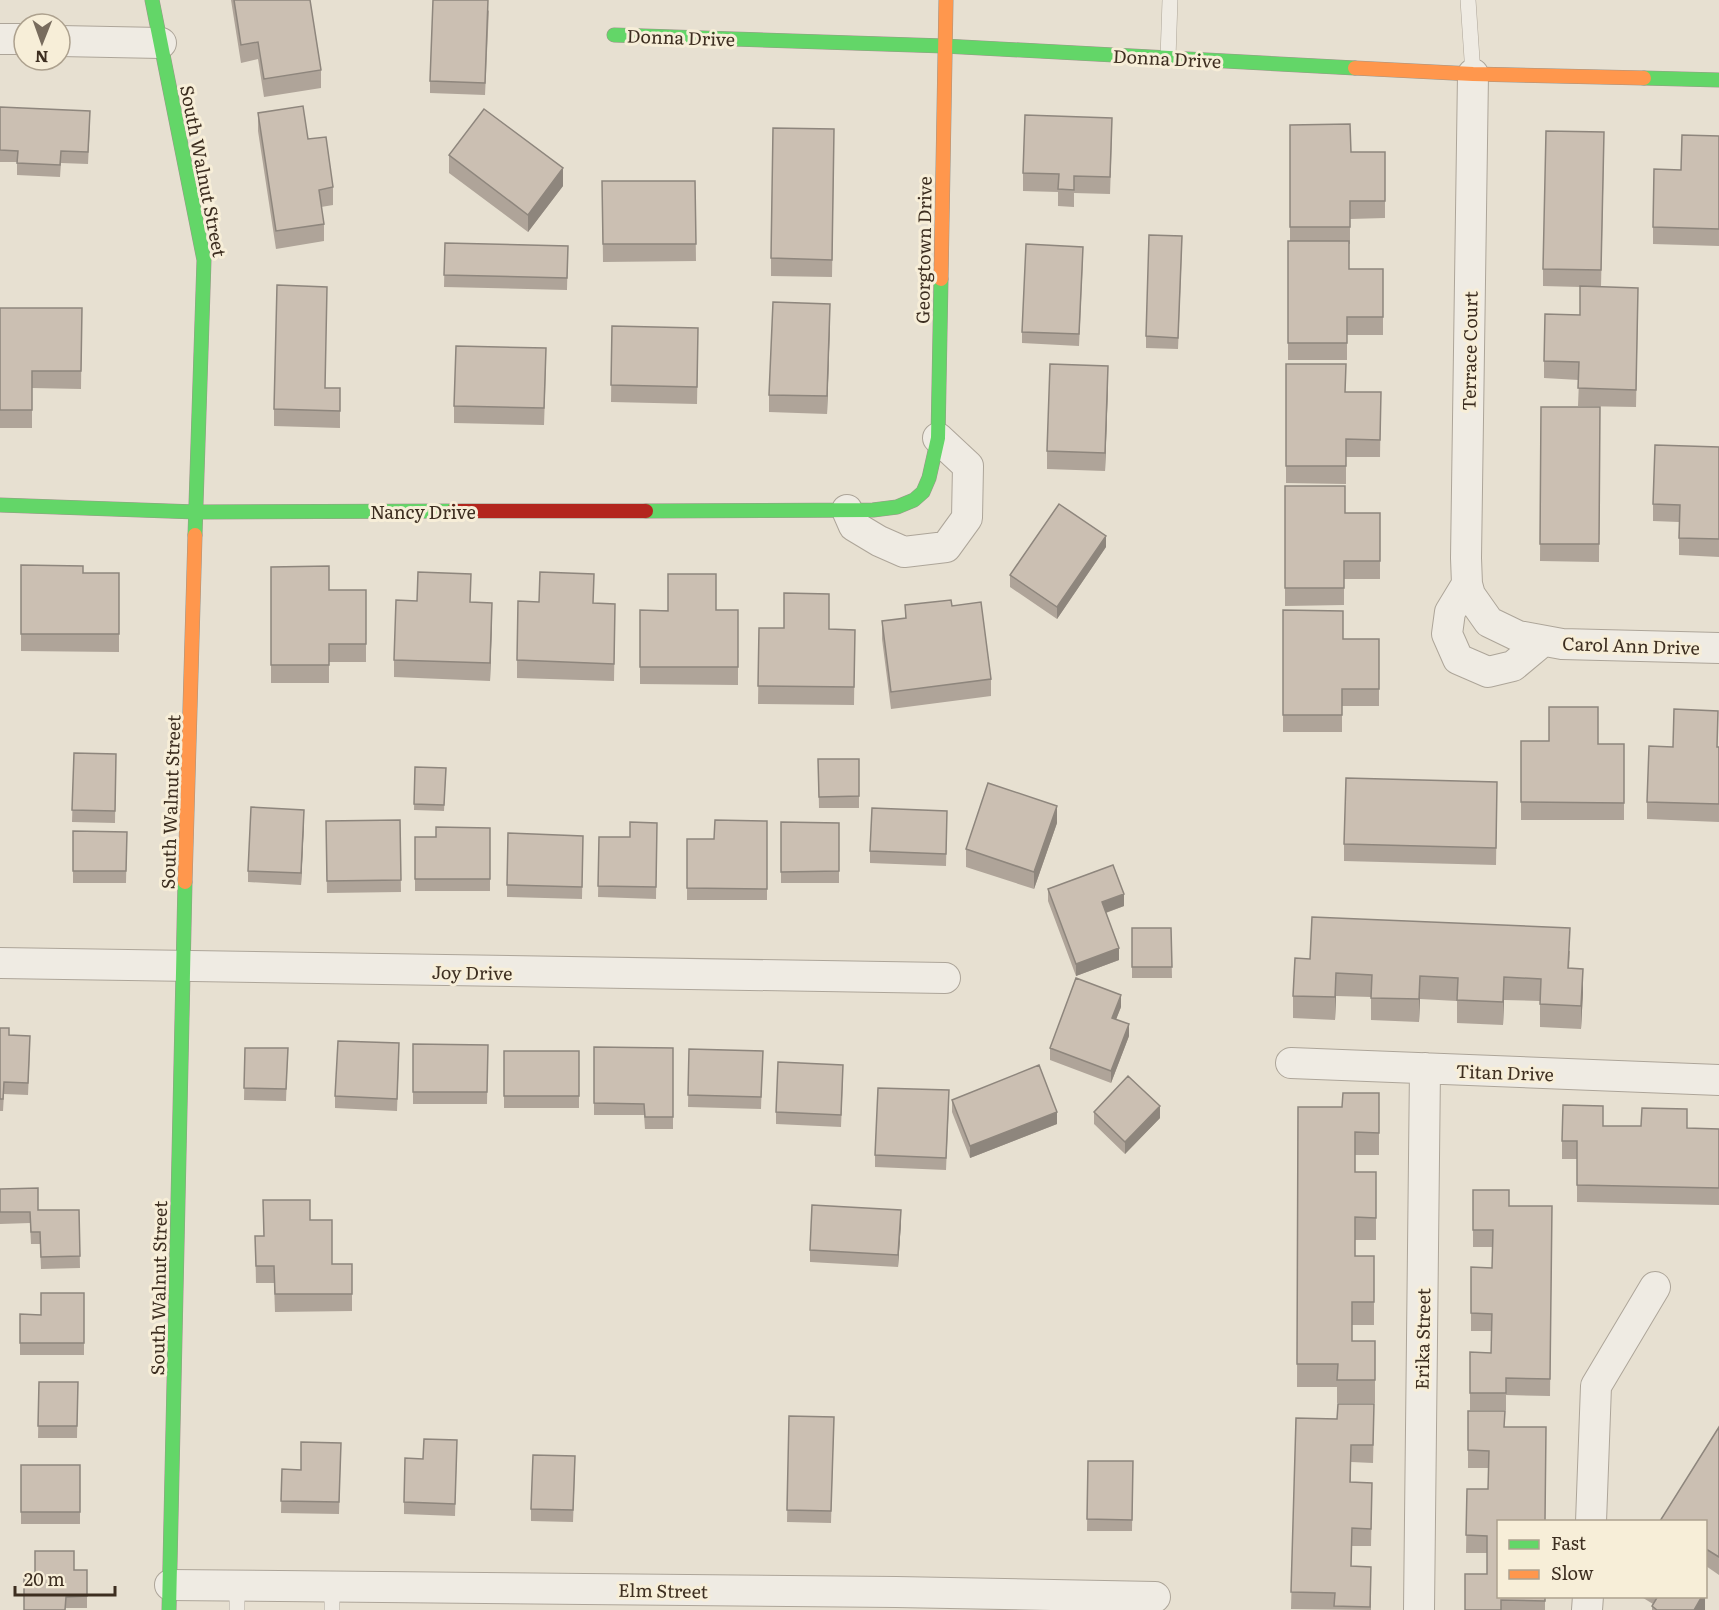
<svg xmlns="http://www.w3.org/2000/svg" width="1719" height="1610" viewBox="0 0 1719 1610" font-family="Literata,serif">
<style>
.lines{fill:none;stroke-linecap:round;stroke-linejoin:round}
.lane-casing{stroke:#ada599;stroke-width:16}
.street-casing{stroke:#ada599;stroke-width:32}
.fast-casing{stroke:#9c958a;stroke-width:15}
.slow-casing{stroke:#9c958a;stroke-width:15}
.jam-casing{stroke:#9c958a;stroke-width:15}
.lane{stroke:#efebe3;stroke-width:15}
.street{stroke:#efebe3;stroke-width:30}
.fast{stroke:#63d668;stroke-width:14}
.slow{stroke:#ff974d;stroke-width:14}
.jam{stroke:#b3261e;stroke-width:14}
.wall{fill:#afa499}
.shaded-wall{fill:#8e867d}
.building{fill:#cbbfb2;stroke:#8e867d;stroke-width:1.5}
.labels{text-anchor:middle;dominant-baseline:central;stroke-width:6;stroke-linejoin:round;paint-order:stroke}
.street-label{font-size:18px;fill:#3d2e20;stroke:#f7eed8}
</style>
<rect width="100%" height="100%" fill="#e7e0d1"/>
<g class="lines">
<!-- lane casing -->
<g class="lane-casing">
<path id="lane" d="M1468,0L1473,74
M1168,58L1170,0
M237,1586V1610
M332,1587V1610"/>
</g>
<!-- street casing -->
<g class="street-casing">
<path id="street" d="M0,39H24
M60,41L161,43
M1473,74L1466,558L1467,584L1470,595L1489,622L1518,636L1562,644L1719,648
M847,510L854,526L879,541L904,552L946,547L967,518L968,466L938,438
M1467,584L1450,612L1447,634L1458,659L1488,672L1513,666L1543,641
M0,963L945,978
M1291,1063L1719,1080
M1591,1522L1596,1386L1655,1287
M170,1585L896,1592L1155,1597
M1419,1610L1425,1068
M1587,1610L1588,1596"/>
</g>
<!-- fast casing -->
<g class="fast-casing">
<path id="fast" d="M152,0L204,260L195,535
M614,35L944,46L1355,68
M1644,78L1719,80
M0,505L196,512L453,511
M646,511L873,510L897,507L914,500L923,492L929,478L938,438L941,279
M169,1610L185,882"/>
</g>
<!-- slow casing -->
<g class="slow-casing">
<path id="slow" d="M1355,68L1473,74L1644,78
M941,279L946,0
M185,882L195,535"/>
</g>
<!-- jam casing -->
<g class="jam-casing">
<path id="jam" d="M453,511H646"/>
</g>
<!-- lane -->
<use href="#lane" class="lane"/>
<!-- street -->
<use href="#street" class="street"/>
<!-- fast -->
<use href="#fast" class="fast"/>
<!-- slow -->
<use href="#slow" class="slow"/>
<!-- jam -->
<use href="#jam" class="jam"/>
</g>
<!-- wall -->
<path class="wall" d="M231,0H310L321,70V88L264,97L258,59L241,63Z
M489,10L485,95L430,93V81Z
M0,107L90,123L88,164L61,163L60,177L17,175V162H0Z
M258,113L308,139L333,187V205L321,207L324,224V241L276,249L258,131Z
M1290,125L1351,152H1385V218L1350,219V244H1349V269H1383V335H1347V360H1288V241H1290Z
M1112,136L1110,194L1074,193V207L1058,206V192L1023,191V173Z
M1719,136V246L1653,244V227L1681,170Z
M834,147L832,277L771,276V258Z
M1604,150L1601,287L1638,305L1636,407L1578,406L1579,380L1544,378V361L1580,315V287L1543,286V269Z
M449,155L563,186L528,232L449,173Z
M602,181H695L696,261L603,262Z
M445,243L568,246L567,290L444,287Z
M1182,248L1178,349L1146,348V336Z
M1083,259L1079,346L1022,343V332Z
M0,308H82L81,389L32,388V428H0Z
M830,321L827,414L769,412V395Z
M612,326L698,345L697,404L611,402Z
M1286,364L1346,392H1381L1380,457H1346V484L1286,483Z
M546,366L544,425L454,423V406Z
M1108,384L1105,471L1047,469V451Z
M326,388L340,406V428L274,426V409Z
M1541,407H1600L1599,562L1540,561Z
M1719,447V557L1679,555V522L1653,521V504Z
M1285,486L1345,513H1380V579H1344V605L1285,606Z
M1106,547L1057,619L1010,587V575Z
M21,565L83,573H119V652L21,651Z
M271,567L329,590H366V662H329V683H271Z
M417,601L471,602L492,620L490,681L394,677V660Z
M594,603L615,622L614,681L517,678V660Z
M905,605L952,606L991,679V696L891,709L882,639V621L905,618Z
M640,610H738V685L640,684Z
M1283,610L1343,639H1379V706H1342V732H1283Z
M759,628L855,630L854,705L758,704Z
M1521,741L1598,744H1624V820H1521Z
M1673,747H1719V822L1647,819V802Z
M74,753L116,754L115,823L72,822Z
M818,759H859V808H819Z
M415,767L446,768L444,811L414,810Z
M1497,800L1496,865L1344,861V844Z
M400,820L401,892L327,893L326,821Z
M767,821V900H687V839H714Z
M304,822L301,885L248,882V871Z
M781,822L839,823V883H781Z
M947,822L946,866L870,863V851Z
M657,823L656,899L598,897L599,837H630Z
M1057,823L1034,889L966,867V849Z
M490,828V891H415V837H436Z
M73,831L127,832L126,883H73Z
M583,836L582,899L507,897V885Z
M1048,889L1124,906L1106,913L1119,960L1076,976L1048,901Z
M1132,928H1171L1172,978H1132Z
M1570,951L1569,968L1583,992L1581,1029L1540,1027V1001L1504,1000L1503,1025L1457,1023V1001L1420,999L1419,1022L1371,1020V997L1336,996L1335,1020L1293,1018V996L1310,959Z
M1121,1007L1116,1019L1129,1036L1111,1083L1050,1060V1048Z
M0,1028L9,1035L30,1048L28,1095L4,1094L3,1111H0Z
M413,1044L488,1045L487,1104H413Z
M594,1047L673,1048V1129H645L644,1115H594Z
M245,1048H288L286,1101L244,1100Z
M689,1049L763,1051L761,1109L688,1107Z
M504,1051H579V1108H504Z
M399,1055L397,1111L335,1108V1096Z
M843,1077L841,1127L776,1124V1112Z
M1379,1093V1155H1355V1172H1376V1240H1355V1256H1374V1325H1352V1341H1375V1403H1337V1387H1297L1298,1107H1342Z
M952,1100L1057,1124L970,1158L952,1112Z
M949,1102L946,1170L875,1167V1155Z
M1094,1112L1160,1118L1125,1154L1094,1124Z
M1603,1126L1719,1129V1205L1577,1202V1159H1562V1141Z
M0,1189L38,1210H79L80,1268L41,1269L40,1244H31L30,1223L0,1224Z
M1473,1190L1509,1206H1552L1550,1396L1506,1395V1410H1470V1352L1491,1353L1492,1331H1471V1267L1492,1268V1247H1473Z
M310,1220L332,1264H352V1311L275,1312L274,1283H256L255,1236H264Z
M901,1222L898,1267L810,1262V1250Z
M84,1293V1355H20V1314L41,1315Z
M39,1382H78L77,1438H38Z
M1468,1411L1505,1427L1545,1596V1610H1465L1487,1574V1553H1466L1467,1489H1488L1489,1468H1468Z
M789,1416L834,1417L831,1523L787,1522Z
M1296,1418L1374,1422L1373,1463L1351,1462V1482L1372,1500L1371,1546H1352L1351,1566L1371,1567V1610L1291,1609Z
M1719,1427V1575L1706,1566V1521Z
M457,1440L455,1516L404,1514V1502Z
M341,1443L339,1514L281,1513L282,1469L301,1470Z
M1088,1461H1133L1132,1531H1087Z
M21,1465H80V1524H21Z
M575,1468L573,1522L531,1521V1509Z
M74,1570H87V1608H66L35,1578Z
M1640,1596H1705V1610H1652V1606L1653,1604Z"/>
<!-- shaded-wall -->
<path class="shaded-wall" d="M563,168V186L528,232V215Z
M830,304V321L827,414V396Z
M1108,366V384L1105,471V453Z
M1106,536V547L1057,619V607Z
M492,603V620L490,681V663Z
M1057,806V823L1034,889V872Z
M304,810V822L301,885V873Z
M1124,894V906L1102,914V902Z
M1119,948V960L1076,976V964Z
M1583,969V992L1581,1029V1006Z
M1336,973V996L1335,1020V997Z
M1420,976V999L1419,1022V999Z
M1504,977V1000L1503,1025V1002Z
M1121,995V1007L1112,1030V1018Z
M1129,1024V1036L1111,1083V1071Z
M1160,1106V1118L1125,1154V1142Z
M1057,1112V1124L970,1158V1146Z
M901,1210V1222L898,1267V1255Z
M1702,1596H1705V1610H1694Z"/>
<!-- building -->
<path class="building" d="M234,0H310L321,70L264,79L258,42L241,45Z
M433,0H488L485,83L430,81Z
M303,106L308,139L326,137L333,187L319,190L324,224L276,231L258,113Z
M0,107L90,111L88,152L61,151L60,165L17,163L18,151L0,150Z
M484,109L563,168L528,215L449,155Z
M1025,115L1112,118L1110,177L1074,176V190L1058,189L1059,174L1023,173Z
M1350,124L1351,152H1385V201H1350V227H1290V125Z
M773,128L834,129L832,260L771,258Z
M1546,131L1604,132L1601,270L1543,269Z
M1682,135L1719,136V229L1653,227L1654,169L1681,170Z
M602,181H695L696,244H603Z
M1149,235L1182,236L1178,338L1146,336Z
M1288,241H1349V269H1383V317H1347V343H1288Z
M445,243L568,246L567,278L444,275Z
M1026,244L1083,247L1079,334L1022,332Z
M277,285L327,287L325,388H340V411L274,409Z
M1580,286L1638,288L1636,390L1578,388L1579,362L1544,361L1545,314L1580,315Z
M773,302L830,304L827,396L769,395Z
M0,308H82L81,371H32V410H0Z
M612,326L698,328L697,387L611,385Z
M456,346L546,348L544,408L454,406Z
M1050,364L1108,366L1105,453L1047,451Z
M1286,364H1346L1345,392H1381L1380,440L1346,439V466H1286Z
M1541,407H1600L1599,544H1540Z
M1655,445L1719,447V539L1679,538L1680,505L1653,504Z
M1285,486H1345V513H1380V561H1344V588H1285Z
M1059,504L1106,536L1057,607L1010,575Z
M21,565L83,566V573H119V634H21Z
M329,566V590H366V644H329V665H271V567Z
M418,572L471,574L470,602L492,603L490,663L394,660L396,600L417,601Z
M540,572L594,574L593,603L615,604L614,664L517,660L518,601L539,602Z
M668,574H716V610H738V667H640V610L668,611Z
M784,593L829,594V629L855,630L854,687L758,686L759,628H784Z
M951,600L952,606L981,602L991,679L891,692L882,621L906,618L905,605Z
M1283,610L1343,611V639H1379V689H1342V715H1283Z
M1549,707H1598V744H1624V803L1521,802V741H1549Z
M1674,709L1718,711L1717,747H1719V804L1647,802L1649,746L1673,747Z
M74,753L116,754L115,811L72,810Z
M818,759H859V796L819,797Z
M415,767L446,768L444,805L414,804Z
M1346,778L1497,782L1496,848L1344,844Z
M988,783L1057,806L1034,872L966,849Z
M251,807L304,810L301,873L248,871Z
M872,808L947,811L946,854L870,851Z
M400,820L401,880L327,881L326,821Z
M715,820L767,821V889L687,888V839H714Z
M630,822L657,823L656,887L598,886L599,837H630Z
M781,822L839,823V871L781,872Z
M436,827L490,828V879H415V837H436Z
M73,831L127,832L126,871H73Z
M508,833L583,836L582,887L507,885Z
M1113,865L1124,894L1102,902L1119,948L1076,964L1048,889Z
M1312,917L1570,928L1568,968L1583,969L1581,1006L1540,1004L1541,979L1504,977L1503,1002L1457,1000L1458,978L1420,976L1419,999L1371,998L1372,975L1336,973L1335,997L1293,996L1295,958L1310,959Z
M1132,928H1171L1172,967H1132Z
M1076,978L1121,995L1112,1018L1129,1024L1111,1071L1050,1048Z
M0,1028H9V1035L30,1036L28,1083L4,1082L3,1099H0Z
M338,1041L399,1043L397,1099L335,1096Z
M413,1044L488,1045L487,1092H413Z
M594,1047L673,1048V1117H645L644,1104L594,1103Z
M245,1048H288L286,1089L244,1088Z
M689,1049L763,1051L761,1097L688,1095Z
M504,1051H579V1096H504Z
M778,1062L843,1065L841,1115L776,1112Z
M1039,1065L1057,1112L970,1146L952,1100Z
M1128,1076L1160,1106L1125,1142L1094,1112Z
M878,1088L949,1090L946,1158L875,1155Z
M1343,1093H1379V1133L1355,1132V1172H1376V1218L1355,1217V1256H1374V1302H1352V1341H1375V1380H1337L1338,1364H1297L1298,1107H1342Z
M1563,1105L1603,1106V1126H1641L1642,1108L1687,1109V1128L1719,1129V1188L1577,1185V1141H1562Z
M38,1188V1210H79L80,1256L41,1257L40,1232H31L30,1212H0V1189Z
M1473,1190H1509V1206H1552L1550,1379L1506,1378V1393H1470V1352L1491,1353L1492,1314L1471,1313V1267L1492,1268L1493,1230H1473Z
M263,1200H310V1220H332V1264H352V1294H275L274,1266H256L255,1236H264Z
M812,1205L901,1210L898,1255L810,1250Z
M41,1293H84V1343H20V1314L41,1315Z
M39,1382H78L77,1426H38Z
M1338,1404H1374L1373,1445H1351L1350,1482L1372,1483L1371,1529L1352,1528L1351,1566L1371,1567L1370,1607L1334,1606L1335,1593L1291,1592L1296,1418L1337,1419Z
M1468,1411H1505L1504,1427H1546L1545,1521H1498V1596H1545V1601L1501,1600V1610H1465V1574H1487V1536L1466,1535L1467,1489H1488L1489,1451L1468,1450Z
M789,1416L834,1417L831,1511L787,1510Z
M1719,1427V1557L1706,1549V1521H1660Z
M424,1439L457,1440L455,1504L404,1502L405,1458L423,1459Z
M301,1442L341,1443L339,1502L281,1501L282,1469L301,1470Z
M533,1455L575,1456L573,1510L531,1509Z
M1088,1461H1133L1132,1520L1087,1519Z
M21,1465H80V1512H21Z
M35,1551H74V1570H87V1596L66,1597L65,1610H24V1578H35Z
M1658,1596H1702L1694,1610H1657L1652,1606Z"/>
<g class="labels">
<!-- street labels -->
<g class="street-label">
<text transform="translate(681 37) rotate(2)">Donna Drive</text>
<text transform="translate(1167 58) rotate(3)">Donna Drive</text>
<text transform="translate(204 171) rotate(79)">South Walnut Street</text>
<text transform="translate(923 250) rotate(-89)">Georgtown Drive</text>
<text transform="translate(1469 351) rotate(-89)">Terrace Court</text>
<text x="423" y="511">Nancy Drive</text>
<text transform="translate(1631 645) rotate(2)">Carol Ann Drive</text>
<text transform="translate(170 802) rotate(-88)">South Walnut Street</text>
<text transform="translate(472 972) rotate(1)">Joy Drive</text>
<text transform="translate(1505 1072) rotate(2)">Titan Drive</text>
<text transform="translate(158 1288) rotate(-89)">South Walnut Street</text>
<text transform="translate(1422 1339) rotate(-89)">Erika Street</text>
<text transform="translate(663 1590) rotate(1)">Elm Street</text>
</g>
</g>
<!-- legend -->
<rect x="1497" y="1520" width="210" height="78" fill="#f7eed8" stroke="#ada18e" stroke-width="1.5"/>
<rect x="1509" y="1540" width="30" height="9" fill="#63d668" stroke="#ada18e" stroke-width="1.5"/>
<text x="1551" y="1550" font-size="18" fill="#3d2e20">Fast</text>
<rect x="1509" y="1570" width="30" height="9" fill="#ff974d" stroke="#ada18e" stroke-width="1.5"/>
<text x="1551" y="1580" font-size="18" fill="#3d2e20">Slow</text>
<!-- north arrow -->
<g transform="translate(42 42) rotate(181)"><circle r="28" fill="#f7eed8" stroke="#ada18e" stroke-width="1.5"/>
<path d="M0-4.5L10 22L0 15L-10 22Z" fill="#786c5e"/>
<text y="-9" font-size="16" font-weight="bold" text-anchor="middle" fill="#3d2e20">N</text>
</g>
<!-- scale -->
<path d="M15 1586v9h100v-9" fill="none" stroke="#3d2e20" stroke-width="3"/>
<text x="24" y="1586" font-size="18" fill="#3d2e20" stroke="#f7eed8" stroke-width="4.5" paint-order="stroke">20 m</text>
</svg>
